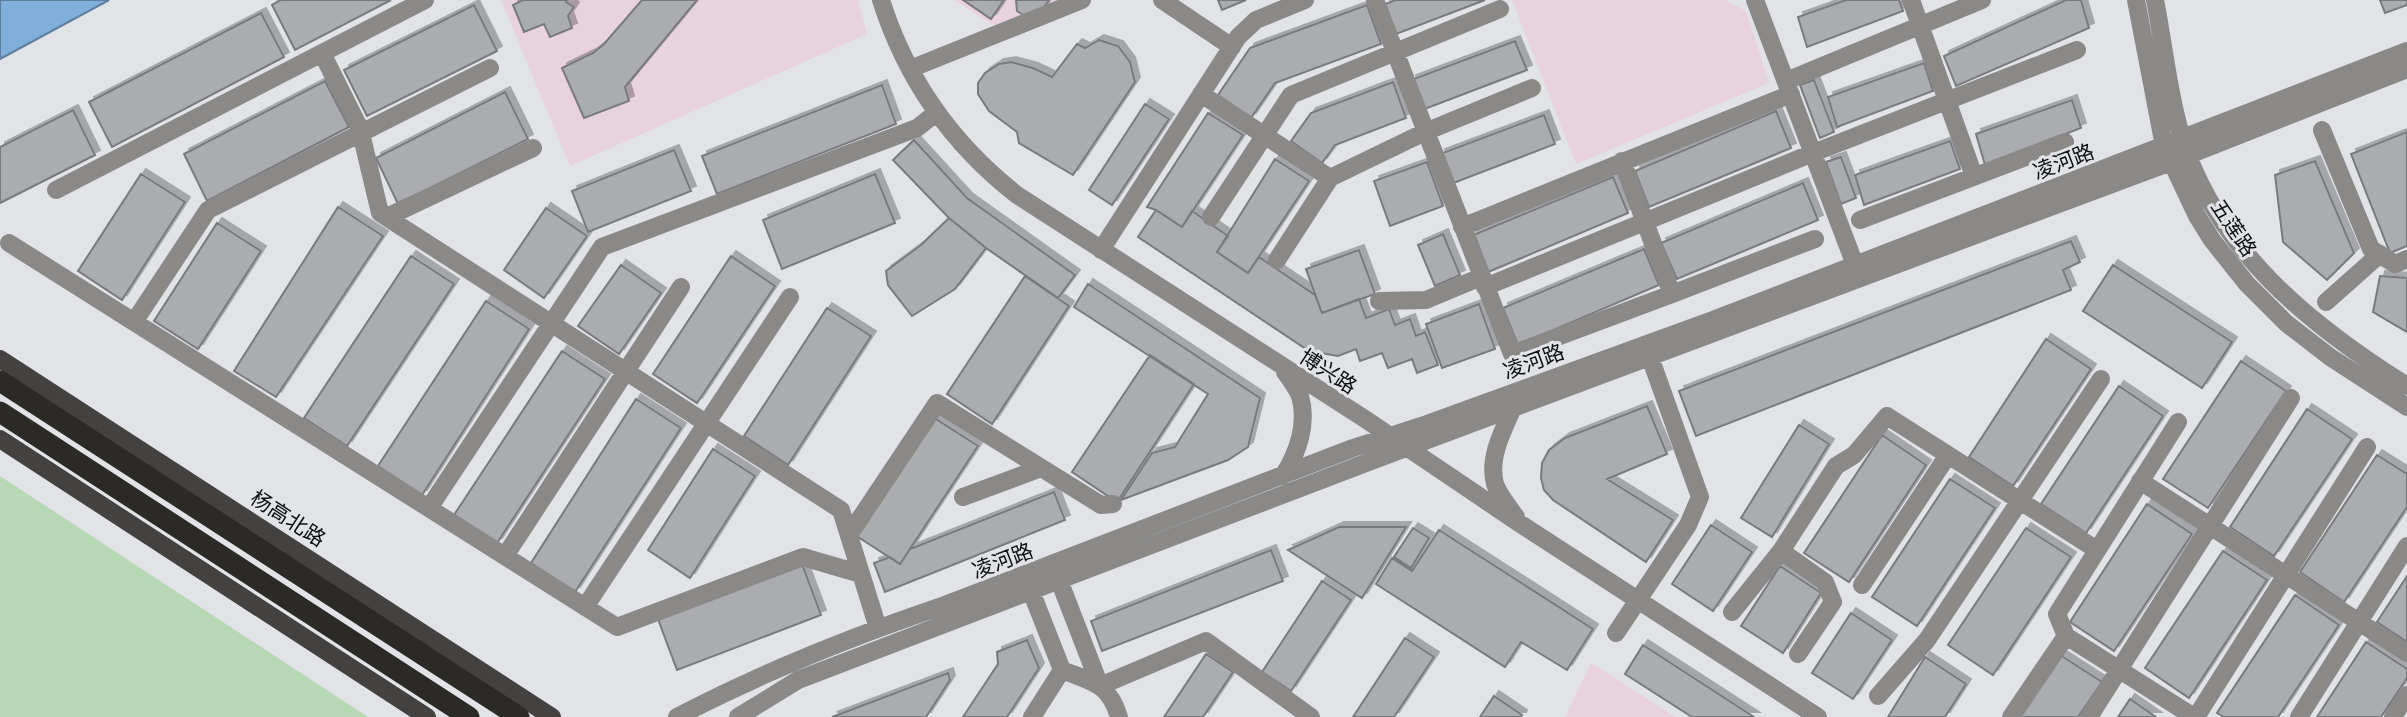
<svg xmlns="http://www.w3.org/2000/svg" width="2407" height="717" viewBox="0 0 2407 717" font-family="'Playfair Display','Noto Sans SC',serif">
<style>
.education{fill:#e8d2de}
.green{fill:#b6d8b4}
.water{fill:#81afdc;stroke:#5e7e9e;stroke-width:2}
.building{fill:#aaacb0;stroke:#787a7e;stroke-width:2;filter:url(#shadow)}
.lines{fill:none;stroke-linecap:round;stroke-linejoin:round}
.minor{stroke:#8a8988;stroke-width:18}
.major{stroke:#444240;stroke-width:18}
.highway{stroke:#2c2a27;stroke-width:21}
.labels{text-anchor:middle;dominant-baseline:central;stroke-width:6;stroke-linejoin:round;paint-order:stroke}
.street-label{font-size:21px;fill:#0c0d0e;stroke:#e1e3e7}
</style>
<defs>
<filter id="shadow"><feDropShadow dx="5" dy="-5" stdDeviation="0" flood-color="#0004"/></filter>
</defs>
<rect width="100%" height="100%" fill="#e1e3e7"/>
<!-- education -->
<path class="education" d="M501,0H858L867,34L570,166Z
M954,0H1071L999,29Z
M1512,0H1725L1746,11L1769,83L1576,164Z
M1591,663L1676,717H1565Z"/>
<!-- green -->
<path class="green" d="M0,476L368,717H0Z"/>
<!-- water -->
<path class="water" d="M0,0H109L0,59Z"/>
<!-- building -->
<path class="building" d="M281,0H391L295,50L272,5Z
M523,0H567L566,2L574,7L568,16L572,28L550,37L544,24L524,32L513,5Z
M642,0H697L625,87L629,101L584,118L562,68L593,53L604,44Z
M963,0H1004L991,19Z
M1016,0H1049L1042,10L1025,16L1017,11Z
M1218,0H1246L1222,10Z
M1396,0H1485L1396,34L1385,4Z
M1846,0H1899L1903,11L1807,47L1798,17Z
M2066,0H2081L2089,28L1956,86L1944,56Z
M2380,0H2407V5L2385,13Z
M474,5L497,51L367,116L344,70Z
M1367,5L1381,44L1275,83L1251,118L1218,95L1250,48Z
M261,13L284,57L112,147L89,102Z
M1099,40L1118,46L1130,62L1135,82L1073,175L1019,143L1017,132L989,111L978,94V83L985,73L999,64L1011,62L1033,68L1052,77L1077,44L1085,48Z
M1515,41L1527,70L1422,110L1411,80Z
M1924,63L1933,91L1837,127L1828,97Z
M1814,80L1834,132L1820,138L1800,85Z
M325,81L349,127L207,201L184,154Z
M1393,82L1406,118L1335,145L1322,163L1291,141L1311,113Z
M882,85L896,124L717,194L702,156Z
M505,92L528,139L398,204L376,158Z
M2072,100L2081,128L1985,165L1976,134Z
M1145,104L1169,119L1112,205L1089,190Z
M73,110L95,155L0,203V147Z
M1776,111L1791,148L1649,207L1635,171Z
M1208,113L1243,135L1182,227L1156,210L1147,207Z
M1544,115L1555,144L1451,184L1440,154Z
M2407,132V246L2390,253L2351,154Z
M914,140L967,198L1075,275L1058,298L986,248L949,218L893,160Z
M1950,141L1960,169L1864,205L1855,175Z
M674,150L691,191L588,232L572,191Z
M1841,157L1856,198L1841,204L1826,162Z
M1275,159L1309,181L1248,273L1217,252Z
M2315,161L2354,253L2327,280L2283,242L2275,175Z
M1427,162L1443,206L1390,226L1374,181Z
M141,174L185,202L122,300L78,271Z
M875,174L895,223L782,269L763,220Z
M1613,177L1628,213L1486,273L1471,236Z
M1803,183L1818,220L1677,279L1661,243Z
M338,207L383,236L276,397L234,371Z
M546,208L587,236L544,298L504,270Z
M1156,210L1182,227L1192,211L1228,236L1217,252L1248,273L1259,257L1315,295L1322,313L1359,299L1366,318L1389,309L1395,325L1410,319L1416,336L1425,332L1438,365L1417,373L1412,359L1388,368L1382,353L1360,361L1356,349L1338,356L1309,351L1138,237Z
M949,218L986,248L955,289L912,316L888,285L886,271L921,245Z
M217,223L261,251L198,349L154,321Z
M1443,234L1460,275L1435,286L1418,245Z
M2071,241L2080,262L2063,270L2071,290L1696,436L1679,391Z
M1644,249L1659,285L1518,345L1503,308Z
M1359,250L1375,294L1322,313L1306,269Z
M411,256L454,284L347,446L304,418Z
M731,256L775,286L697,403L653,374Z
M621,265L661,293L619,354L578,326Z
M2113,265L2232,342L2202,388L2083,311Z
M1025,276L1069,306L992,424L947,394Z
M2380,276L2407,278V332L2373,312Z
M1088,284L1260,398L1248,447L1228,460L1121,500L1152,453L1175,447L1208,394L1074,307Z
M486,301L529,329L422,495L378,466Z
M1479,304L1495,349L1442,368L1426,324Z
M827,308L871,336L788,465L744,436Z
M2046,339L2091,369L2013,486L1969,457Z
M562,351L605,379L497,543L454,515Z
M1150,355L1194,384L1117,502L1072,472Z
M2241,361L2286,391L2208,508L2163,479Z
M2119,386L2163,416L2086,533L2041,504Z
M636,399L681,428L575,592L531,563Z
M1647,406L1667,454L1607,479L1673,520L1646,562L1553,500L1544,490L1541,478L1542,463L1549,450L1565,438Z
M2307,409L2352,439L2274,556L2230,527Z
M933,417L978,446L900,564L855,535Z
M1799,425L1829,444L1772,537L1741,518Z
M1882,435L1926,465L1849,582L1804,553Z
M713,449L755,476L690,578L648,550Z
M2377,455L2407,474V507L2344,602L2300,572Z
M1950,479L1995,508L1917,626L1872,597Z
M1054,492L1065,520L885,592L874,563L890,557L900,564L910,549Z
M2147,504L2192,534L2114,651L2070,622Z
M1711,525L1752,552L1713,611L1672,584Z
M1339,527H1406L1362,598L1288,550Z
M1413,528L1429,538L1411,568L1394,557Z
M2026,528L2071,557L1993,675L1948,645Z
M1439,530L1593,629L1567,670L1521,642L1505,667L1376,584L1392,558L1412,571Z
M1271,550L1283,581L1102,651L1091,621Z
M2223,551L2267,580L2189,698L2145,668Z
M802,564L821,615L677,670L658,619Z
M1780,566L1821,593L1783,653L1741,626Z
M2407,576V642L2377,622Z
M1322,581L1351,600L1291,691L1262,672Z
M2295,595L2339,625L2278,717H2224L2217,713Z
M1851,613L1892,640L1853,699L1812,673Z
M1405,638L1434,657L1394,717H1353Z
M1027,640L1039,668L1007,717H963L998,664L997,652Z
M2366,642L2407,669V678L2381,717H2317Z
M1643,645L1754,717H1692L1625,674Z
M2057,653L2102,682L2078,717H2014Z
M1206,654L1233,672L1203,717H1164Z
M1925,657L1966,684L1945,717H1888Z
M948,673L950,680L926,717H832Z
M1494,696L1522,715L1521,717H1480Z
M2130,699L2156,717H2118Z"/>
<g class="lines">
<!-- minor -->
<path class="minor" d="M881,0C906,79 952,144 1017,195L1365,419L1519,523L1818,717
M1162,0L1232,47
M1375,0L1512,354L1672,294L1622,161
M1755,0L1855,265
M1911,0L1974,176
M2136,0L2164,146L2197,216L2212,240L2247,284L2286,323L2330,357L2407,407
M2155,0C2164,45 2168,92 2181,135C2216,250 2310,325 2407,386
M322,53L360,129L380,213L841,510L878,628
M910,69L1082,0
M1786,81L1982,0
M1201,94L1330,178
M2322,130L2371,249L2395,264L2407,259
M56,190L425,0
M387,217L533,148
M1211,217L1291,95L1500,9
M1860,220L2065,142
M1462,227L1791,94
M9,243L617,627L803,557L861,574
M1101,250L1238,37L1256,20L1305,0
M1277,260L1330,178L1425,132L1532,88
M1485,287L1813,153L2077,50
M1672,294L1815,239
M1379,301L1426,300L1481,277
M2326,302L2380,254
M134,322L208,210L490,68
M1513,408C1503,430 1488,458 1495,484C1499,495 1509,507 1516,517
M2178,422L2057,614L2066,636L2194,717
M1283,476C1298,453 1308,423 1300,396C1297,388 1290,379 1285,372
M2140,481L2407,653
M963,497L1041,468
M429,508L602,247L917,128L936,113
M849,535L937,403L1101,505L1113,504
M1781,551L1825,582L1833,602L1798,654
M505,556L681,287
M1059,580L1100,686L1206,641L1311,717
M1862,585L1948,455
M1031,591L1062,670L1032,717
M585,607L790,297
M1732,612L1781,551L1836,466L1854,455L1887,416L2097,550
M1616,633L1688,525L1700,497L1650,357
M1062,670C1092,682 1109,683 1119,717
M1878,696L1927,640L2101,379
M677,717C763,672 853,636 945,605L1353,448L1427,424L1713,320L2407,51
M738,717L798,680L1371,461L2171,162L2407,69
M2011,717L2066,636
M2089,717L2291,398
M2196,717L2367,447
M2299,717L2407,546
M2393,717L2407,695"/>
<!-- major -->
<path class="major" d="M0,359L552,717
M0,439L427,717"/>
<!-- highway -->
<path class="highway" d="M0,381L519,717
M0,412L469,717"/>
</g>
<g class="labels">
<!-- street labels -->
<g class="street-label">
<text transform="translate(2063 160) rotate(-21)">凌河路</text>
<text transform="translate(2235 227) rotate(56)">五莲路</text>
<text transform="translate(1533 360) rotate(-20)">凌河路</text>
<text transform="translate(1329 370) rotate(33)">博兴路</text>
<text transform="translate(289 517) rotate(33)">杨高北路</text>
<text transform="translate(1002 559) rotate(-21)">凌河路</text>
</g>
</g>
</svg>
